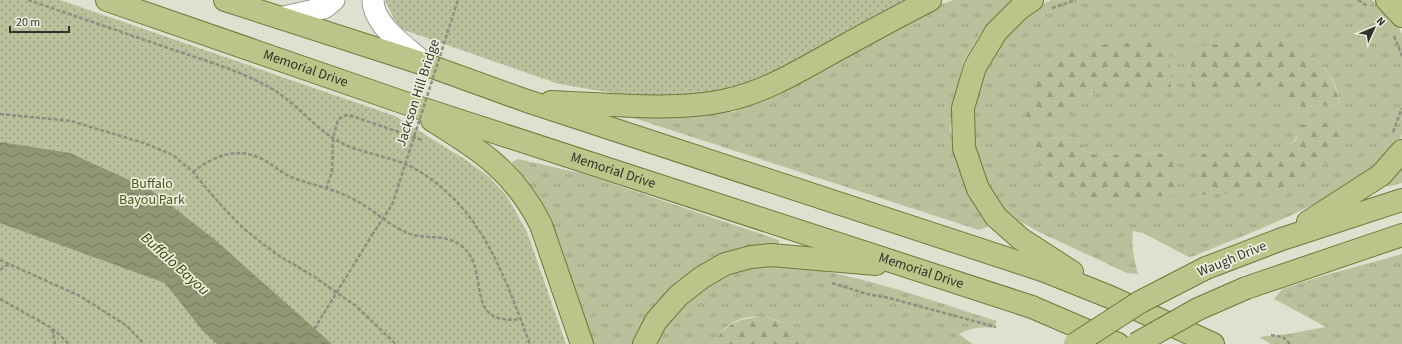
<svg xmlns="http://www.w3.org/2000/svg" width="1402" height="344" viewBox="0 0 1402 344" font-family="'Source Sans 3',sans-serif">
<style>
.grass{fill:url(#grass-tufts);fill-rule:evenodd}
.forest{fill:url(#forest-firs)}
.park{fill:url(#park-dots)}
.water{fill:url(#water-waves)}
.lines{fill:none;stroke-linecap:round;stroke-linejoin:round}
.minor-casing{stroke:#989c8c;stroke-width:23}
.major-casing{stroke:#6d7936;stroke-width:24}
.path{stroke:#8b8f82;stroke-width:2.5;stroke-dasharray:4 2;stroke-linecap:butt}
.minor{stroke:#fff;stroke-width:21}
.major{stroke:#bbc589;stroke-width:22}
.major-bridge-casing{stroke:#6d7936;stroke-width:24;stroke-linecap:butt}
.path-bridge{stroke:#8b8f82;stroke-width:2.5;stroke-dasharray:4 2;stroke-linecap:butt}
.major-bridge{stroke:#bbc589;stroke-width:22}
.labels{text-anchor:middle;dominant-baseline:central;stroke-width:3.5;stroke-linejoin:round;paint-order:stroke}
.street-label{font-size:14px;fill:#32332d;stroke:#eaefdd}
.park-label{font-size:14px;fill:#4e581d;stroke:#eaefdd}
.water-label{font-size:15px;font-style:italic;fill:#374000;stroke:#eaefdd}
</style>
<defs>
<pattern id="grass-tufts" width="24" height="20" patternUnits="userSpaceOnUse"><rect width="24" height="20" fill="#b8c19c"/><path d="M3 7l-1-3M5 7V3M7 7l1-3M15 17l-1-3M17 17v-4M19 17l1-3" fill="none" stroke="#969d80"/></pattern>
<pattern id="forest-firs" width="22" height="20" patternUnits="userSpaceOnUse"><rect width="22" height="20" fill="#b8c19c"/><path d="M5 1l3.5 6h-7zM16 11l3.5 6h-7z" fill="#969d80"/></pattern>
<pattern id="park-dots" width="8" height="8" patternUnits="userSpaceOnUse"><rect width="8" height="8" fill="#b8c19c"/><path d="M2 2h.1M6 6h.1" fill="none" stroke="#969d80" stroke-width="1.8" stroke-linecap="round"/></pattern>
<pattern id="water-waves" width="16" height="10" patternUnits="userSpaceOnUse"><rect width="16" height="10" fill="#8e9772"/><path d="M0 5q4-4 8 0t8 0" fill="none" stroke="#757c5e"/></pattern>
</defs>
<rect width="100%" height="100%" fill="#dde2d0"/>
<!-- grass -->
<path class="grass" d="M954,0H1017L1005,9L980,34L963,62L950,129L962,177L975,202L985,216L987,227L979,230L615,112L662,116L733,112L822,71L938,5Z
M1052,0H1372C1383,9 1397,20 1402,34C1402,45 1402,67 1402,79C1402,92 1402,124 1402,134C1383,186 1243,235 1194,256L1189,257L1143,233L1133,231C1131,245 1134,260 1138,274L1127,273L1039,232L1012,217L998,204L976,161L971,124L977,84L1003,36L1039,5ZM1301,48C1321,59 1338,82 1340,104L1293,108L1283,93L1265,86ZM1065,53L1098,92C1085,94 1077,103 1070,114L1049,66ZM1342,122C1340,148 1324,165 1304,180L1275,153L1282,151L1289,147L1299,134ZM1077,137L1084,150L1095,155L1172,153L1071,192C1048,178 1036,166 1029,140Z
M518,159L584,174L776,239L779,240V244C757,253 732,252 711,261C672,277 650,308 634,344H591L514,170L512,162Z
M1402,168V183L1386,187L1387,180Z
M1402,254V344H1271L1259,337L1288,334L1326,327L1274,299L1282,289L1322,276Z
M772,264C849,270 923,298 997,321L993,328C981,326 971,328 959,334L973,344H808C795,319 753,308 729,325C722,330 717,338 712,344H653L683,301L729,272Z"/>
<!-- forest -->
<path class="forest" d="M1277,38C1310,46 1334,71 1340,104L1293,108L1283,94L1265,86L1192,90L1190,47Z
M1168,42L1171,88L1092,93L1083,99L1071,114L1026,118C1028,108 1029,97 1034,88C1040,75 1053,58 1067,52C1090,42 1142,43 1168,42Z
M1342,122C1340,157 1310,183 1277,191C1270,192 1261,192 1253,192C1235,193 1216,194 1198,195L1197,154L1282,151L1295,141L1299,134L1301,125Z
M1077,137L1084,150L1095,155L1172,153L1176,196L1091,199C1060,194 1037,169 1028,140Z
M764,317C783,322 799,326 808,344H712C728,323 738,318 764,317Z"/>
<!-- park -->
<path class="park" d="M0,0H60L395,116L466,160L489,177L507,196L527,232L566,344H0Z
M385,0H909L746,88L703,96L663,97L612,93L559,84L401,29L394,19Z"/>
<!-- water -->
<path class="water" d="M0,142L70,153L151,190L213,238L332,344H217L202,330L165,283L0,223Z"/>
<g class="lines">
<!-- minor casing -->
<g class="minor-casing">
<path id="minor" d="M373,0C373,26 409,49 427,65
M279,18L324,8L334,0"/>
</g>
<!-- major casing -->
<g class="major-casing">
<g id="major">
<path id="s1" d="M107,0L402,102L1032,307L1118,344"/>
<path d="M225,0L427,65L527,101L1045,271L1110,297L1213,344"/>
<path d="M1032,0L1019,9L996,32L975,67L963,108L964,148L978,189L996,217L1021,239L1072,272"/>
<path d="M1387,0L1402,16"/>
<path d="M551,102C605,104 675,112 727,100C763,92 794,74 826,56C860,37 895,18 930,0"/>
<path d="M432,120C481,151 514,171 541,225L582,344"/>
<path d="M1308,222L1381,175L1402,151"/>
<path d="M1206,268L1282,239L1402,200"/>
<path d="M1246,288L1402,235"/>
<path d="M644,344L656,321L678,296L701,278L725,264L751,257L771,255L876,264"/>
</g>
</g>
<!-- path -->
<path class="path" d="M28,0C76,16 124,33 171,49C203,60 238,70 267,86C292,99 310,123 333,138C358,155 390,154 417,170C483,209 504,276 530,344
M1358,0L1367,6
M1052,8L1076,0
M1394,36L1402,56
M0,114L71,121L144,143L173,155L193,172L219,203L243,228L276,254L313,276L356,306L396,344
M1393,132L1402,108
M193,172C213,156 236,147 260,158C271,163 280,172 291,177C311,185 332,188 351,198C370,207 386,223 405,232C424,241 446,232 463,247C491,271 462,327 521,319
M326,189L332,172L333,138L338,120L343,116L349,115L422,140
M372,235L392,205L396,193
M0,260L80,296L127,326L144,344
M0,270L10,263
M832,283L867,294L889,298L996,327
M0,299L52,328L69,344
M52,329L55,344
M1271,335L1283,337L1290,344"/>
<!-- minor -->
<use href="#minor" class="minor"/>
<!-- major -->
<use href="#major" class="major"/>
<!-- major-bridge casing -->
<g class="major-bridge-casing">
<path id="major-bridge" d="M1075,344L1140,302L1206,268
M1136,344L1198,309L1246,288"/>
</g>
<!-- path-bridge -->
<path class="path-bridge" d="M396,193L458,0
M305,344L372,235"/>
<!-- major-bridge -->
<use href="#major-bridge" class="major-bridge"/>
</g>
<g class="labels">
<!-- street labels -->
<g class="street-label">
<text stroke="none"><textPath href="#s1" startOffset="210">Memorial Drive</textPath></text>
<text transform="translate(418 93) rotate(-72)">Jackson Hill Bridge</text>
<text stroke="none"><textPath href="#s1" startOffset="534">Memorial Drive</textPath></text>
<text transform="translate(1232 259) rotate(-22)">Waugh Drive</text>
<text stroke="none"><textPath href="#s1" startOffset="858">Memorial Drive</textPath></text>
</g>
<!-- park labels -->
<g class="park-label">
<text x="152" y="184">Buffalo<tspan x="152" dy="16">Bayou Park</tspan></text>
</g>
<!-- water labels -->
<g class="water-label">
<text transform="translate(175 264) rotate(42)">Buffalo Bayou</text>
</g>
</g>
<!-- north arrow -->
<g transform="translate(1374 28) rotate(46)" stroke="#eaefdd" stroke-width="3" paint-order="stroke">
<path d="M0-3L7 15L0 10L-7 15Z" fill="#32332d"/>
<text y="-6" font-size="11" font-weight="bold" text-anchor="middle" fill="#32332d">N</text>
</g>
<!-- scale -->
<path d="M10 26v6h59v-6" fill="none" stroke="#32332d" stroke-width="2"/>
<text x="16" y="26" font-size="12" fill="#32332d" stroke="#eaefdd" stroke-width="3" paint-order="stroke">20 m</text>
</svg>
